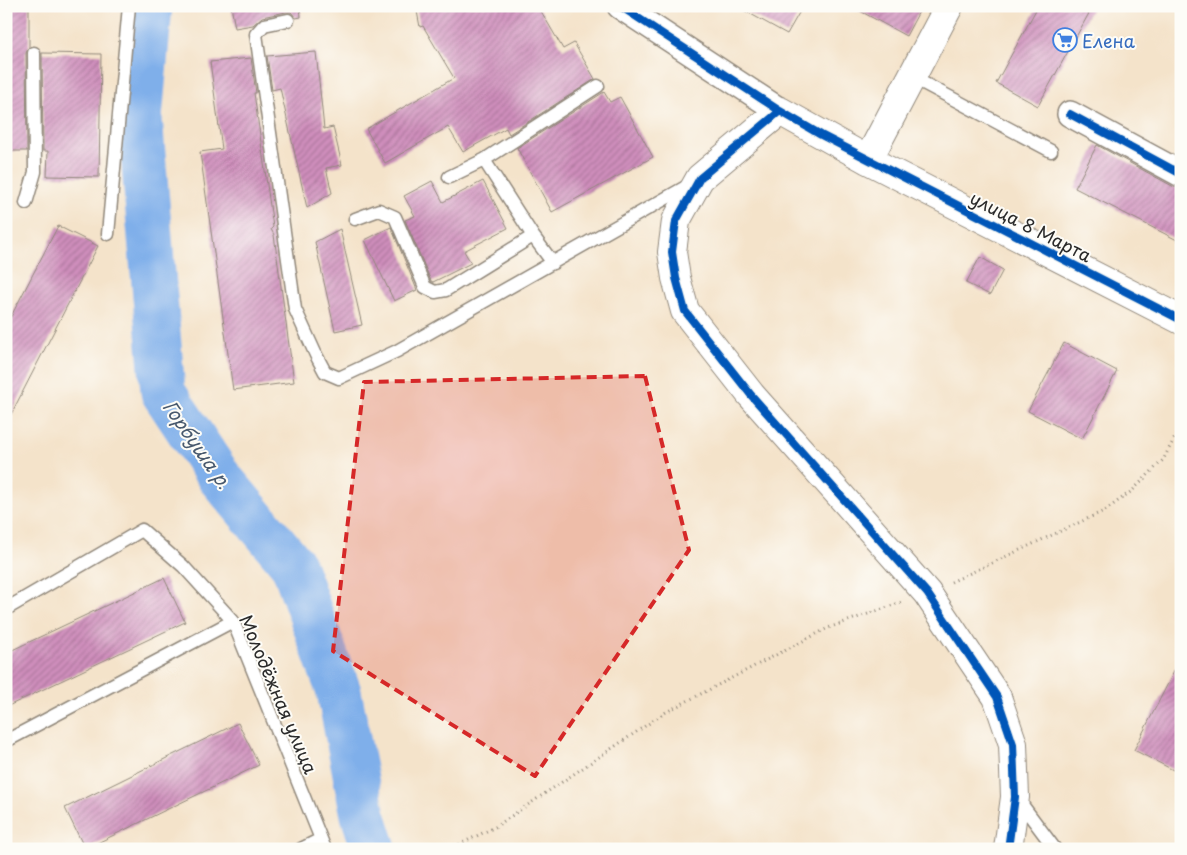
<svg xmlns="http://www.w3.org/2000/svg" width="1187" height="855" viewBox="0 0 1187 855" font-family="'Playpen Sans',sans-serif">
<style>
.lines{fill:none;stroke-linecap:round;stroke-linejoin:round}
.river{stroke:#7fafea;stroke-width:45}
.building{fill:url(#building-hatch)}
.service-casing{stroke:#90877a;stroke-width:15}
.minor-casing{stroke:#90877a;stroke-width:28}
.tertiary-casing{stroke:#90877a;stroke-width:30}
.path{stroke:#90877a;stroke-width:3;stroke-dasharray:1 4;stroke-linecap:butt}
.service{stroke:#fff;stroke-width:12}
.minor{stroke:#fff;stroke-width:25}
.tertiary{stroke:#fff;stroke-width:28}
.cycleway-casing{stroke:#fdfcf7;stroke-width:11}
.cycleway{stroke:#0057b8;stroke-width:8}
.marked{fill:#d62828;fill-opacity:0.2;stroke:#d62828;stroke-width:4;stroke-dasharray:10 6;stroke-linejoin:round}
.labels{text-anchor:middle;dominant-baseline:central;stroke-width:4;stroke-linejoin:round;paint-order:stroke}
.shop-label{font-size:18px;fill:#366cbe;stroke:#fdfcf7;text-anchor:start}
.street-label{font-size:18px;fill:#2b2b2b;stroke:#fdfcf7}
.water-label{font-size:19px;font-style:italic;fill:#48596e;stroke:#fdfcf7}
</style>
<defs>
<pattern id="building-hatch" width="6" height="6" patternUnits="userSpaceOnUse" patternTransform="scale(1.25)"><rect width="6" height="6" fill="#cf8ebc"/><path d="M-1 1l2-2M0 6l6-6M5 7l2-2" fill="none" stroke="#a87499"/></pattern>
</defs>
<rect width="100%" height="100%" fill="#fdfcf7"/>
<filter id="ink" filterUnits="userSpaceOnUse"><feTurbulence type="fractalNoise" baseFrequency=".02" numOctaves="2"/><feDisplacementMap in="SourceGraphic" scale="10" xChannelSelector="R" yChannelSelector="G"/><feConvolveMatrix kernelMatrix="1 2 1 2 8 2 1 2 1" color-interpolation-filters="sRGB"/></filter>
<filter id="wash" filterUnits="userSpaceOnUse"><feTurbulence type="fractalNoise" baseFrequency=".0096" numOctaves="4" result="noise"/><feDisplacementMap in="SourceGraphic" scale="20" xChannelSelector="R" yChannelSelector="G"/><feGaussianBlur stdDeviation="1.12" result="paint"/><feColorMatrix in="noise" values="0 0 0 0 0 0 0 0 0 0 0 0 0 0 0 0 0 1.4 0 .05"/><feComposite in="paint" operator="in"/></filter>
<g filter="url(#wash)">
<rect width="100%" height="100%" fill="#f4e3ca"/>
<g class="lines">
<!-- river -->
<path class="river" d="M150,6L140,118L163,392L220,478L293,565L339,692L363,815L374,849"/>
</g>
<g id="blocks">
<!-- building -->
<path class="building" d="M6,6H29V47L26,53L27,151H6Z
M231,6H300L301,17L296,18L291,12H286L262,17L253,25L235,28Z
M416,6H538L563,49L574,43L595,79L509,134L506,128L463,152L448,127L385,163L366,129L454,78L423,26L420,27Z
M736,6H803L787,34Z
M851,6H922L906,36Z
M1038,6H1093L1038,106L996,83Z
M316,52L324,129L333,127L342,165L326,168L332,193L307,208L280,88L272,90L267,56Z
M42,53L101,54L99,177L47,176L48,151H43Z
M251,58L256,93H254L273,227L271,229L274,235L294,382L233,390L200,152L222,149L210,62Z
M604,92L610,102L620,97L653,157L552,212L517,148Z
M1097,145L1174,187L1181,188V242L1075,188Z
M432,181L443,202L483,181L508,228L464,251L471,263L433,282L431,281L405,220L415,216L404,196Z
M58,226L98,246L6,424V326Z
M391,227L417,290L394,301L365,240Z
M340,229L362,325L335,331L315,242Z
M980,257L1003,270L990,295L966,283Z
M1064,343L1117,371L1082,439L1028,411Z
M164,578L185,622L6,707V653Z
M1181,658V774L1134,750Z
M238,723L259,765L85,849L65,808Z"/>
</g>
</g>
<g filter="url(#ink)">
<use href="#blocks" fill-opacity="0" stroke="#90877a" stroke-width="1"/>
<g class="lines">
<!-- service casing -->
<g class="service-casing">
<path id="service" d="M288,20L264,25L256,34L295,309L316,355L325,372L339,378L397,351L691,184
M912,77L1051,151
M484,160L533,236L553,263
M449,177L484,160L598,86
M26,203L35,172L34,53
M355,219L379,210L395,217L425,287L435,292L446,290L533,236
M108,234L129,6
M6,609L142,530L183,566L233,621L325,849
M6,741L233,621
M1017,798L1055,849
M301,849L321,839"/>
</g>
<!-- minor casing -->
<g class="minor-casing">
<path id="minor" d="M620,6L780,111
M1070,114L1181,174"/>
</g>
<!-- tertiary casing -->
<g class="tertiary-casing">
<path id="tertiary" d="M868,160L949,6
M1008,849L1015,797L1013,744L997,697L927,593L751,395L685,311L676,278L672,252L676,221L700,178L780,111L868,160L1181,320"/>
</g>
<!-- path -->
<path class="path" d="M951,582L1106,510L1133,490L1163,460L1181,426
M450,849L495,827L666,712L828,628L902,602"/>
<!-- service -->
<use href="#service" class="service"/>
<!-- minor -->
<use href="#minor" class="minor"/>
<!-- tertiary -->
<use href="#tertiary" class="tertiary"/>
<!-- cycleway casing -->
<g class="cycleway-casing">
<path id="cycleway" d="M620,6L780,111L821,135L1181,320
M780,111L700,178L676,221L672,252L676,278L685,311L751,395L927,593L997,697L1013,744L1015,797L1008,849
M1070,114L1181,174"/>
</g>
<!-- cycleway -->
<use href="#cycleway" class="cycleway"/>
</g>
</g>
<!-- marked area -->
<path class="marked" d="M645,376L689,550L535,776L333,651L364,382Z"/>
<!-- icons -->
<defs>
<g id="supermarket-ring" transform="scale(1.25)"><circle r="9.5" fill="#fdfcf7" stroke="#3f7fe0" stroke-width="1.5"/><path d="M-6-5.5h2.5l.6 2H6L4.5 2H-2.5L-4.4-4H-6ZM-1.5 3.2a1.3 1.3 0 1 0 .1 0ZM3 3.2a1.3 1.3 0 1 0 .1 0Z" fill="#3f7fe0"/></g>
</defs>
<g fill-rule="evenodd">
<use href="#supermarket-ring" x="1065" y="40"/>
</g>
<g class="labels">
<!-- shop labels -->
<g class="shop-label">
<text x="1082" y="40">Елена</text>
</g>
<!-- street labels -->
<g class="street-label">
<text transform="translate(1031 226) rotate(27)">улица 8 Марта</text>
<text transform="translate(279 694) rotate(67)">Молодёжная улица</text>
</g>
<!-- water labels -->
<g class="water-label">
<text transform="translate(198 444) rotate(55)">Горбуша р.</text>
</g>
</g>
<!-- margin -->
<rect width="1187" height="855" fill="none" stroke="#fdfcf7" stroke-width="25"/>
</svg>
